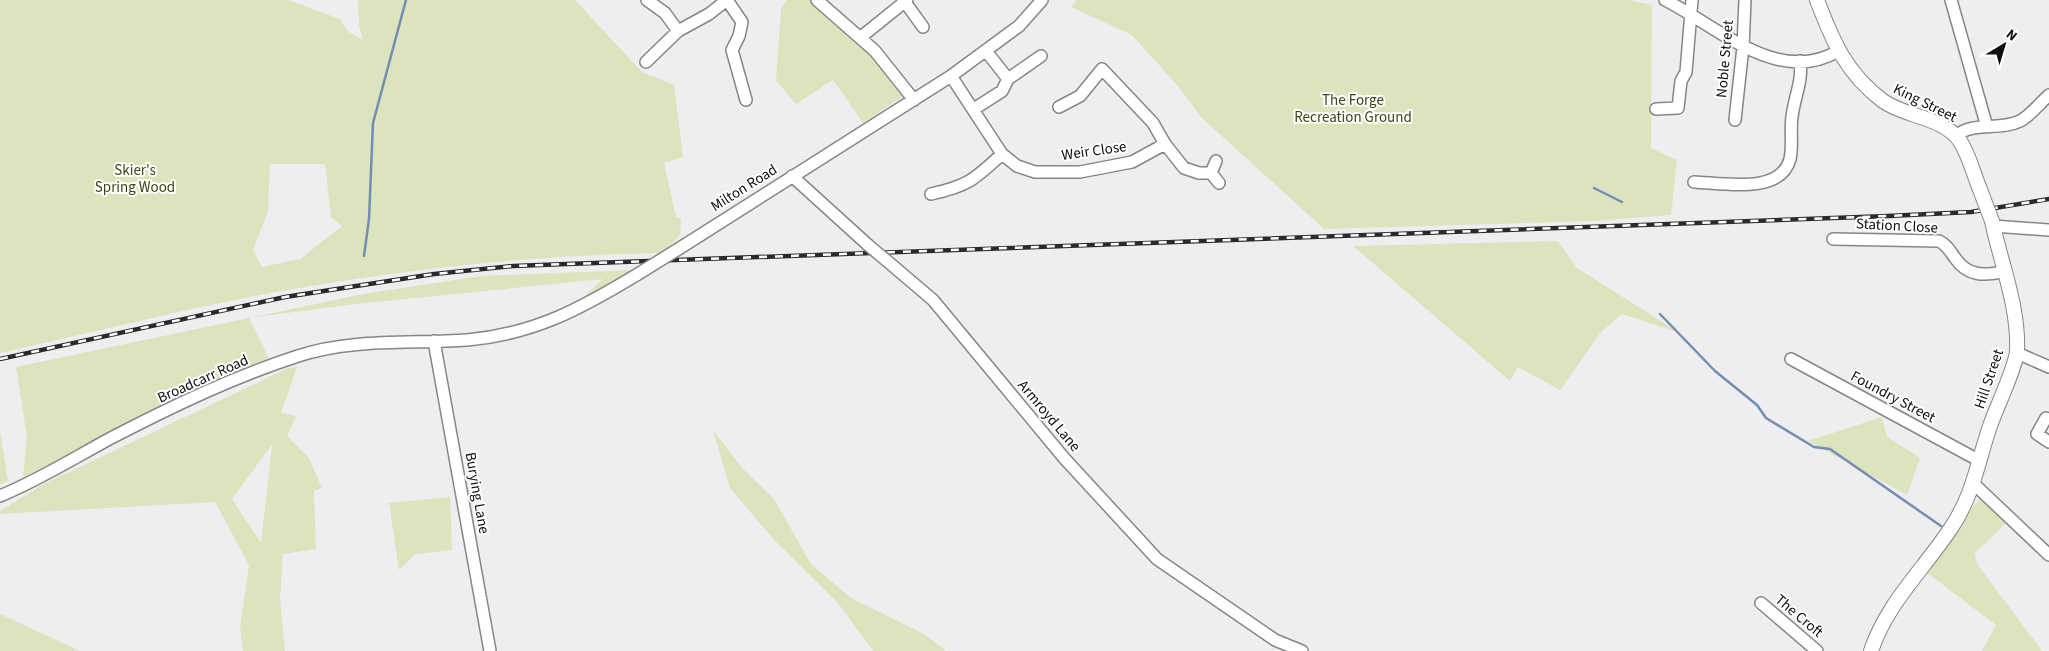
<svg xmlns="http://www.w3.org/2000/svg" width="2049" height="651" viewBox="0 0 2049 651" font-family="'Source Sans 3',sans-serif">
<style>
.green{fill:#dbe4bc;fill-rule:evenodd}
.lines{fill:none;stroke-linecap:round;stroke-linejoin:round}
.stream{stroke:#758db3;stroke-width:2.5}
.minor-casing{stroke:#858688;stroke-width:14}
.major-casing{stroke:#858688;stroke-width:16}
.minor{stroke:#fff;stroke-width:11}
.major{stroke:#fff;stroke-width:14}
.rail-casing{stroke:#2a2a2c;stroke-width:4.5}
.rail{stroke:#fff;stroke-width:2.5;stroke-dasharray:8;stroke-linecap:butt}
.minor-bridge-casing{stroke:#858688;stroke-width:14;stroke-linecap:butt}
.major-bridge-casing{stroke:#858688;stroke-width:16;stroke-linecap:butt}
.minor-bridge{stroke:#fff;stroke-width:11}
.major-bridge{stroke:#fff;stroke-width:14}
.labels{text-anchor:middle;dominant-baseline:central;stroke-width:4;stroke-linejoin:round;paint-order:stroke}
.street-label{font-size:15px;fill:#0e0e0f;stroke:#fff}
.park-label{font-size:15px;fill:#3d4415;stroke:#fff}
</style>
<rect width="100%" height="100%" fill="#eeeef1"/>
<!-- green -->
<path class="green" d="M0,0H288L340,19L347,31L363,40L359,25L358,0H575L642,72L674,85L683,157L664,163L676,217L681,219L680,235L663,253C533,255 404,269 276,292C184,309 92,333 0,353ZM270,164H325L331,217L342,226L300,259L262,267L253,250L268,211Z
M787,0H821L875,41L912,90L863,123L833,80L796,104L776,80L781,9Z
M1076,0H1628L1652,5L1651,148L1677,160L1671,215L1594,221L1324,229L1202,118L1178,86L1132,35L1071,7Z
M1558,241L1577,268L1678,332L1622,314L1601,332L1560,390L1518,367L1510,381L1353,246Z
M634,270L579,301L603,279L355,304L249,318L269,359L23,477L27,437L16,367L363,294L481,276Z
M297,367L281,413L296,416L287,436L309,458L322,488L314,491L316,549L283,554L280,599L285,651H243L240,627L249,565L215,502L0,514V511L42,485L288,368ZM271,446L272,447L261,543L232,499Z
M1882,417L1887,437L1920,458L1907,495L1808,441Z
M0,430L8,481L0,485Z
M713,430L742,468L774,499L811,564L851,598L924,634L946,651H873L838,603L774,540L730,488Z
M450,497L452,550L416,554L399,570L389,503Z
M1980,500L1987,502L2006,523L1975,553L1977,564L2042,651H1982L1996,625L1926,572L1959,530L1970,509Z
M0,614L80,651H0Z"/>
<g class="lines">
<!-- stream -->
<path class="stream" d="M1594,188L1622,202
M364,256L369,219L373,123L406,0
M1660,314L1715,371L1757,405L1766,418L1814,447L1830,449L1941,526"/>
<!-- minor casing -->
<g class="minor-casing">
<path id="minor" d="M647,0L665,13L678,31
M727,0L742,22L739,36L732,50L746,100
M817,0L875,51L914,100
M1665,0C1716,25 1778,87 1838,51
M1951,0L1987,127
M905,2L923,27
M861,37L907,0
M646,62L678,31L709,14L727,0
M951,76L1002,154L1017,166L1035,172H1080L1132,162L1165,144
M1008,79L1041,56
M1059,107L1080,96L1102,69L1153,123L1165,144L1184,168L1199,173H1211L1219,183
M974,109L1002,91L1008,79L986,51
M1656,109L1678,108L1681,81L1686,72L1692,0
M1735,120L1743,47L1745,0
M1956,136C1972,121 2000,131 2020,121C2030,116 2040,103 2049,95
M1211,173L1216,161
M792,176L868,245
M1694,182C1722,183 1781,195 1790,159C1793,146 1790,131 1792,117C1794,98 1803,81 1800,61
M931,194C968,186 975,179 1002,154
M1993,226L2049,230
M1833,239L1939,241C1947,245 1950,251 1955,258C1968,277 1985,276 2005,271
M680,248L951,76L1019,26L1042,0
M893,266L933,300L1064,458L1157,559L1275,640L1302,651
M434,341L490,651
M2017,353L2049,367
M1791,359L1980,461
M2046,418L2037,434L2049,442
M1974,484L2049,555
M0,496C39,480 74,458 111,438C171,407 233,377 298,356C352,338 411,344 467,340C535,334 582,308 638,274
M1761,603L1817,651"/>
</g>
<!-- major casing -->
<g class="major-casing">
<path id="major" d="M1817,0C1833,42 1846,73 1883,101C1905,117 1944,117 1960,141C1969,155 1973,172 1979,187
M1871,651C1887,603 1924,569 1951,528C1973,496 1978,461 1990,426C1996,408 2016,367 2017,351C2019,307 2001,264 1992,221"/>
</g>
<!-- minor -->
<use href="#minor" class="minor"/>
<!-- major -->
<use href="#major" class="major"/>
<!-- rail casing -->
<g class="rail-casing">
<path id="rail" d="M0,359L285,297L434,274L513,266L1888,216L1971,212L2049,199"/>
</g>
<!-- rail -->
<use href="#rail" class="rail"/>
<!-- minor-bridge casing -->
<g class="minor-bridge-casing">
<path id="minor-bridge" d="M868,245L893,266
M638,274L680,248"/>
</g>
<!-- major-bridge casing -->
<g class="major-bridge-casing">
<path id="major-bridge" d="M1979,187L1992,221"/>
</g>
<!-- minor-bridge -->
<use href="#minor-bridge" class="minor-bridge"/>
<!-- major-bridge -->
<use href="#major-bridge" class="major-bridge"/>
</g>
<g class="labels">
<!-- street labels -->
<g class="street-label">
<text transform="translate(1725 59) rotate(-85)">Noble Street</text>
<text transform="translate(1925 103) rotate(26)">King Street</text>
<text transform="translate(1094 151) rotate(-8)">Weir Close</text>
<text transform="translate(744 188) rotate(-32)">Milton Road</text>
<text transform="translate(1897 226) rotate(3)">Station Close</text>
<text transform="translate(203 379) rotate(-24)">Broadcarr Road</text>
<text transform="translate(1989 379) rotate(-71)">Hill Street</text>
<text transform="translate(1893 397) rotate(28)">Foundry Street</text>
<text transform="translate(1049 416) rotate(50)">Armroyd Lane</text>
<text transform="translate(477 493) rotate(80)">Burying Lane</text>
<text transform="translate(1799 616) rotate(40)">The Croft</text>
</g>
<!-- park labels -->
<g class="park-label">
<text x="1353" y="100">The Forge<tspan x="1353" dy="17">Recreation Ground</tspan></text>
<text x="135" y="170">Skier's<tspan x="135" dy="17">Spring Wood</tspan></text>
</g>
</g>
<!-- north arrow -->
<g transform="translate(2004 45) rotate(38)" stroke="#ffffff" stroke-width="4" paint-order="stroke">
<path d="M0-4L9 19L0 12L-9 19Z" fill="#0e0e0f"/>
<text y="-8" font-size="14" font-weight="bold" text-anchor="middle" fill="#0e0e0f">N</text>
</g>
</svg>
